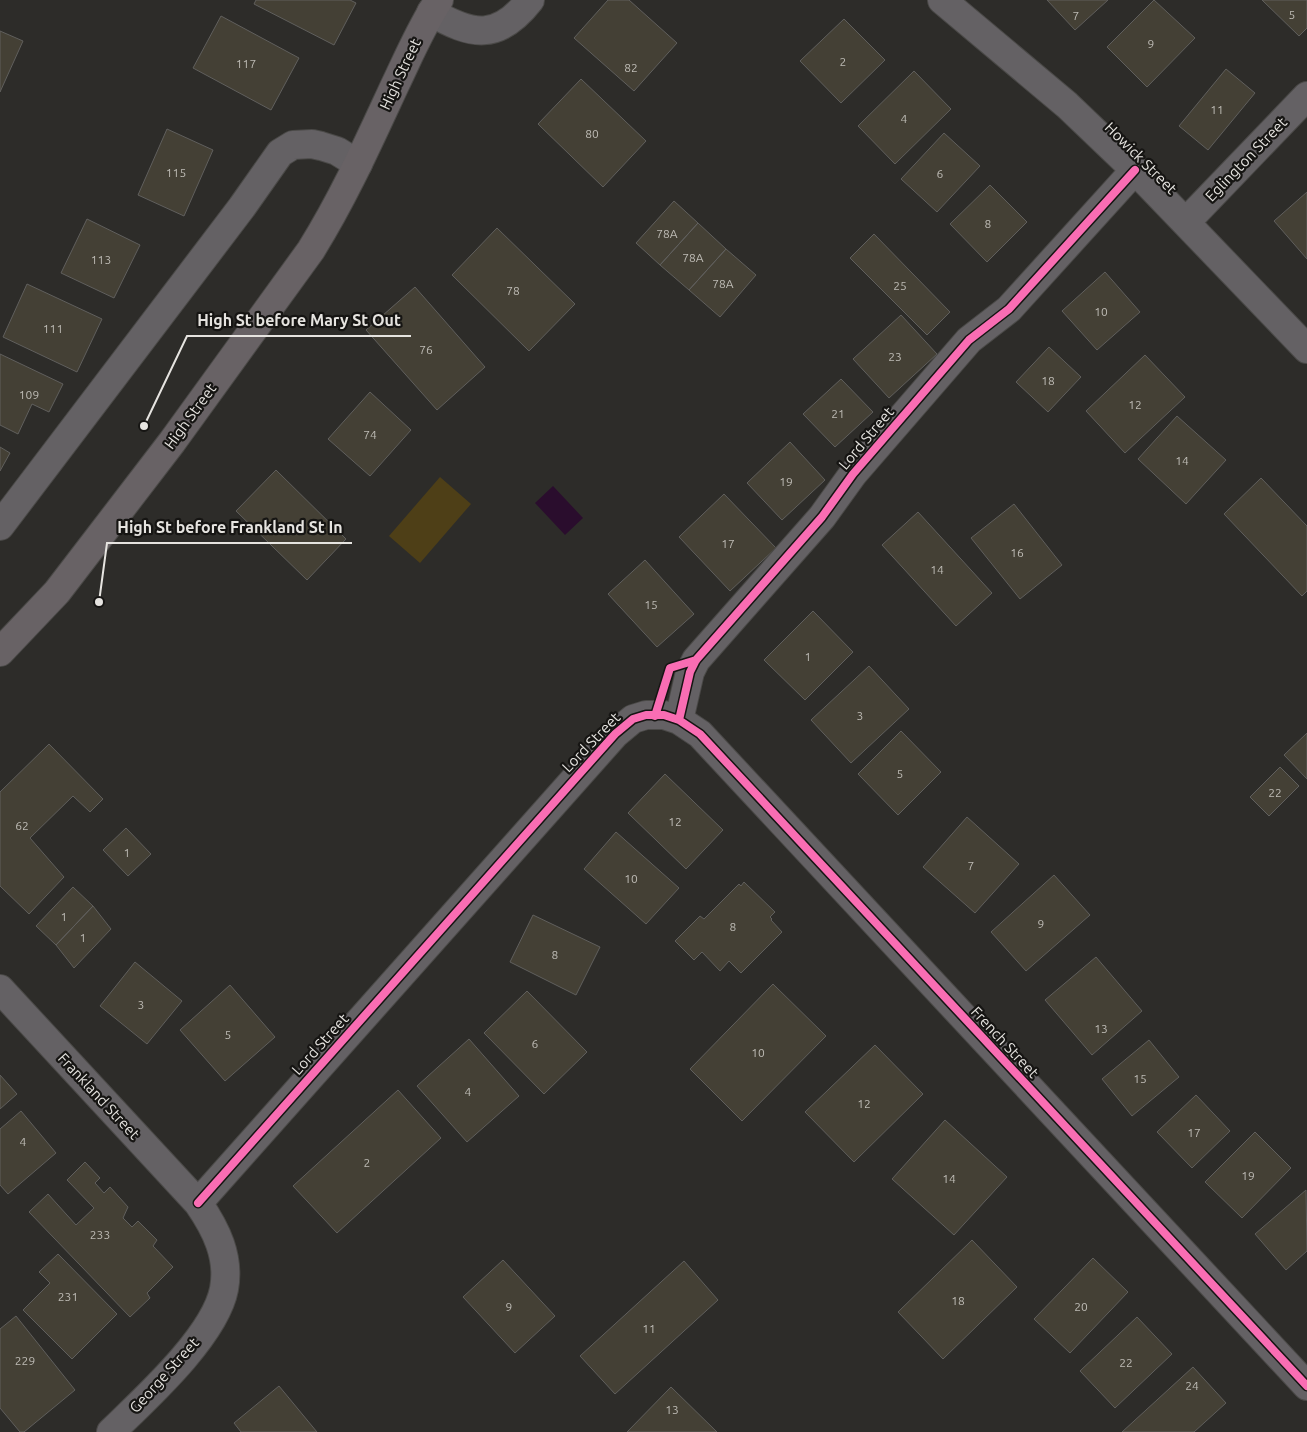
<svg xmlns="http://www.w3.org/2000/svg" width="1307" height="1432" viewBox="0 0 1307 1432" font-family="Ubuntu,sans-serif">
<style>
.green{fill:#4e3f17}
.water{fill:#2a0d2d}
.building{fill:#444035;stroke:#605f5d}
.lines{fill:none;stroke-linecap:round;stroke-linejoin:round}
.street-casing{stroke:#4a4947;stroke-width:30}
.secondary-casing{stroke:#4a4947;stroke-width:30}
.street{stroke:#646164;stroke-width:28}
.secondary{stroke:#686265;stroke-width:28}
.cycleway-casing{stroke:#161513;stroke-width:11}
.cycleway{stroke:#f96db3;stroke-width:8}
.labels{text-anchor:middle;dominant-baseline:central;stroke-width:4.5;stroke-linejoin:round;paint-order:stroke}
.number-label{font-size:12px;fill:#bebbb5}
.street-label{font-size:15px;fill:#e6e4e0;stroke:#161513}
.leader{fill:none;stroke:#e6e4e0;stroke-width:2}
.callout-dot{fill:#e6e4e0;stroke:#161513;stroke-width:2}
.callout-label{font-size:16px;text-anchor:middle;font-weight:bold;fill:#e6e4e0;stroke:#161513;stroke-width:4.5;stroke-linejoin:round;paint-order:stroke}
</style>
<rect width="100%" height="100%" fill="#2d2c29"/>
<!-- green -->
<path class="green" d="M440,477L471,504L420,563L389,536Z"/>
<!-- water -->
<path class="water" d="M553,486L583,518L565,535L535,503Z"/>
<!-- building -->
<path class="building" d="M256,0H350L356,3L334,45L254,4Z
M608,0H629L677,43L634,91L574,38Z
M1047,0H1108L1075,30Z
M1154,0L1195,38L1147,87L1107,47Z
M1262,0H1307V28L1299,36Z
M221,16L299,58L271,110L193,68Z
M844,19L885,60L841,103L800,61Z
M0,31L23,41L0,92Z
M1226,69L1255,93L1208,150L1179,126Z
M914,71L951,109L895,164L858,126Z
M581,79L646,141L603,187L538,124Z
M167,129L213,150L184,216L138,195Z
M944,133L980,166L937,212L901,179Z
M990,185L1027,222L987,262L950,224Z
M1307,192V259L1274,221Z
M674,201L698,223L660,265L636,243Z
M87,219L140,245L114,298L61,273Z
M698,223L726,249L689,290L660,265Z
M497,228L575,304L529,351L452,275Z
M874,234L950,312L927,335L850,258Z
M726,249L756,275L720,317L689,290Z
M1105,272L1140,312L1097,350L1062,311Z
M27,284L102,319L77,372L3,337Z
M415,287L485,367L437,410L366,330Z
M901,315L937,354L889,398L853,359Z
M1049,347L1081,377L1048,412L1016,382Z
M0,354L63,384L49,412L32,404L18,434L0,425Z
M1145,355L1185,397L1125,453L1086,411Z
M841,379L873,412L835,447L803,414Z
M370,392L411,430L370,476L328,439Z
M1177,416L1226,460L1186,504L1138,459Z
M790,442L825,480L782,520L747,483Z
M0,447L10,453L0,471Z
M276,470L346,539L307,580L236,511Z
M1261,478L1307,526V591L1302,596L1224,514Z
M724,494L776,548L730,591L679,537Z
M1014,504L1062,565L1020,599L971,538Z
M918,512L992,593L956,626L882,545Z
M645,560L694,614L657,647L608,594Z
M813,611L853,652L805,700L764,660Z
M869,666L909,709L851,763L811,720Z
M901,731L941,772L898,815L858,774Z
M1307,733V779L1284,755Z
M49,744L103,799L90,812L73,796L30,838L64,877L29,914L0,886V792Z
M1280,767L1299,786L1269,816L1250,797Z
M665,774L723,830L686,869L628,813Z
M967,817L1019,864L975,913L923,867Z
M126,828L151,854L128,876L103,850Z
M616,832L679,888L646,924L584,869Z
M1054,875L1090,915L1026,971L991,932Z
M744,882L775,912L770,917L772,919L771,920L782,932L741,973L729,961L720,971L702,952L694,960L675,941L700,916L704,919L739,884L741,886Z
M73,887L93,906L56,945L36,926Z
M93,906L111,929L74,968L56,945Z
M533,915L600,947L576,995L510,962Z
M1096,957L1142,1011L1092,1055L1045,1000Z
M135,962L182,1001L147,1044L100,1006Z
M773,984L826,1036L742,1121L690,1069Z
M230,985L275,1037L225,1081L180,1030Z
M527,991L587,1052L544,1094L484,1033Z
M469,1039L519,1096L467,1142L417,1086Z
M1149,1040L1179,1077L1132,1116L1102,1079Z
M875,1045L923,1094L854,1162L805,1112Z
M0,1075L17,1094L0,1109Z
M398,1090L441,1138L337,1233L293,1186Z
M1196,1095L1230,1131L1192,1168L1157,1132Z
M21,1111L56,1153L8,1194L0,1185V1129Z
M945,1120L1007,1177L954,1235L892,1179Z
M1255,1132L1291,1168L1242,1218L1205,1182Z
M85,1162L100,1178L95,1183L104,1193L110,1187L128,1207L123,1218L132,1227L138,1221L157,1240L153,1246L173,1267L147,1293L150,1298L130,1317L29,1212L48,1194L76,1225L94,1208L67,1180Z
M1306,1190L1307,1251L1286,1270L1255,1234Z
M972,1240L1017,1287L943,1359L898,1312Z
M58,1254L117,1314L72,1359L23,1310L50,1283L39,1272Z
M1093,1258L1128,1292L1070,1353L1034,1319Z
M503,1260L555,1316L515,1353L463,1297Z
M684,1261L718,1300L615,1394L580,1356Z
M16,1316L75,1390L24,1432H20L0,1408V1329Z
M1137,1317L1172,1354L1115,1408L1080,1371Z
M1193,1367L1226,1403L1194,1432H1122Z
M279,1386L317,1432H241L234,1423Z
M671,1387L717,1432H627Z"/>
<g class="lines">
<!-- street casing -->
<g class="street-casing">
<path id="street" d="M942,0L1067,105L1135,170L1307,349
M431,12C472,36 498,41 530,0
M1186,222L1307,96
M0,526L242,207L280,153L293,145L312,144L321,146L337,151L358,164
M679,720L690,672L696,660L822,517L853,474L969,340L1009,309L1135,170
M0,989L198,1203C216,1229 230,1257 224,1289C215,1336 145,1399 111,1432
M198,1203L615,734L633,719L646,715H664L679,720L700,734L1307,1386"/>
</g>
<!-- secondary casing -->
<g class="secondary-casing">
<path id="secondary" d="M0,652L57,592L172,442L311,250C344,197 369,141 395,85C409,56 421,27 439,0"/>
</g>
<!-- street -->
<use href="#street" class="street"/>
<!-- secondary -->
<use href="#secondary" class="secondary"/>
<!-- cycleway casing -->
<g class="cycleway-casing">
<path id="cycleway" d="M655,716L670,668L696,660
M679,720L690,672L696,660L822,517L853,474L969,340L1009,309L1135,170
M198,1203L615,734L633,719L646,715H664L679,720L700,734L1307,1386"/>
</g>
<!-- cycleway -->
<use href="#cycleway" class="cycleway"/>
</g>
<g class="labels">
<!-- number labels -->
<g class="number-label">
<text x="1292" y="14">5</text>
<text x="1076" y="15">7</text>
<text x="1151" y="43">9</text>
<text x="843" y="61">2</text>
<text x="246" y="63">117</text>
<text x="631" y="67">82</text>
<text x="1217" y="109">11</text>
<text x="904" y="118">4</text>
<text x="592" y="133">80</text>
<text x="176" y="172">115</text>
<text x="940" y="173">6</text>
<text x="988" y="223">8</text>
<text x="667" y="233">78A</text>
<text x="693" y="257">78A</text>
<text x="101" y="259">113</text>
<text x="723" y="283">78A</text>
<text x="900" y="285">25</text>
<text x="513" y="290">78</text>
<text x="1101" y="311">10</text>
<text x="53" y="328">111</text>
<text x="426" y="349">76</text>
<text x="895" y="356">23</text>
<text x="1048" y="380">18</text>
<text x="29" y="394">109</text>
<text x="1135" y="404">12</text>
<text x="838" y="413">21</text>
<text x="370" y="434">74</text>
<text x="1182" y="460">14</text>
<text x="786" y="481">19</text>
<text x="728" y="543">17</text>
<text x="1017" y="552">16</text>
<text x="937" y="569">14</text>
<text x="651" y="604">15</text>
<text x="808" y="656">1</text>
<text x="860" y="715">3</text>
<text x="900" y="773">5</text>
<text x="1275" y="792">22</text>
<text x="675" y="821">12</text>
<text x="22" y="825">62</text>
<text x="127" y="852">1</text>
<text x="971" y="865">7</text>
<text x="631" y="878">10</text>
<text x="64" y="916">1</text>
<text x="1041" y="923">9</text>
<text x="733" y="926">8</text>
<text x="83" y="937">1</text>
<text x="555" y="954">8</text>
<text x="141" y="1004">3</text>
<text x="1101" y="1028">13</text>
<text x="228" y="1034">5</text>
<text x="535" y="1043">6</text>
<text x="758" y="1052">10</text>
<text x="1140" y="1078">15</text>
<text x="468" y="1091">4</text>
<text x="864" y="1103">12</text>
<text x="1194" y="1132">17</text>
<text x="23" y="1141">4</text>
<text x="367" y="1162">2</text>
<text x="1248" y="1175">19</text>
<text x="949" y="1178">14</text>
<text x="100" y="1234">233</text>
<text x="68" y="1296">231</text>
<text x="958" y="1300">18</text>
<text x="509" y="1306">9</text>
<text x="1081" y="1306">20</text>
<text x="649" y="1328">11</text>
<text x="25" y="1360">229</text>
<text x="1126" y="1362">22</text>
<text x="1192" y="1385">24</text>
<text x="672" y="1409">13</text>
</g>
<!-- street labels -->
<g class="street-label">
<text transform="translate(400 74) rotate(-65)">High Street</text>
<text transform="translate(1141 158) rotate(45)">Howick Street</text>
<text transform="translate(1246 159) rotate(-46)">Eglington Street</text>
<text transform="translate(190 416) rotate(-54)">High Street</text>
<text transform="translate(866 438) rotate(-50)">Lord Street</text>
<text transform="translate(591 742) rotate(-46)">Lord Street</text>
<text transform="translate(1005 1042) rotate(47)">French Street</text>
<text transform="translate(320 1044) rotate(-48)">Lord Street</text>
<text transform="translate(99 1096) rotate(47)">Frankland Street</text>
<text transform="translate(164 1375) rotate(-48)">George Street</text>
</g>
</g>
<!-- callouts -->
<path class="leader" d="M144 426L187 336H411M99 602L107 543H352"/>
<g class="callout-dot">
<circle cx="144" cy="426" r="5"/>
<circle cx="99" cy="602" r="5"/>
</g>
<g class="callout-label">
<text x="299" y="326">High St before Mary St Out</text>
<text x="230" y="533">High St before Frankland St In</text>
</g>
</svg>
